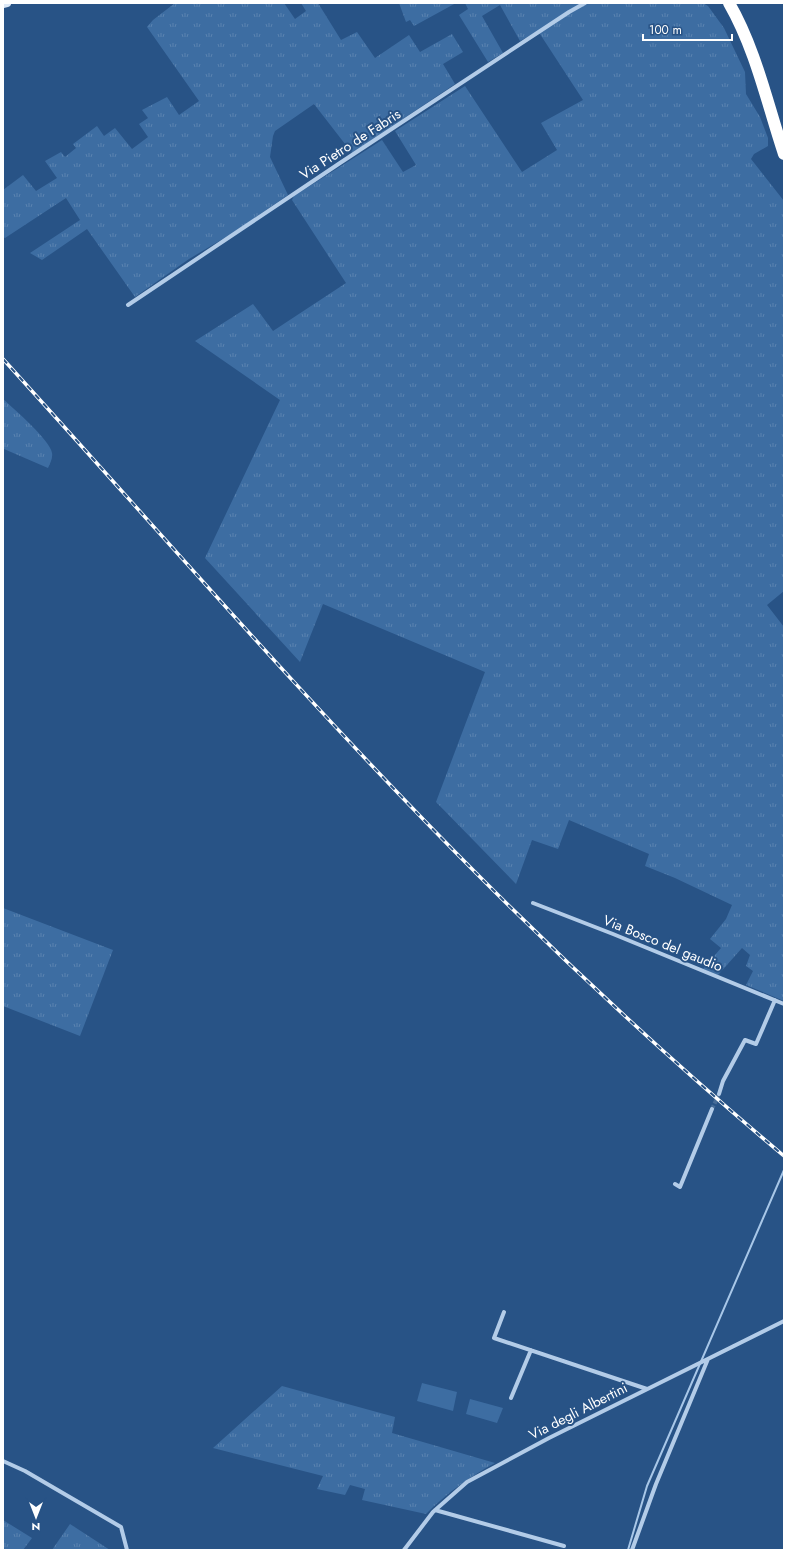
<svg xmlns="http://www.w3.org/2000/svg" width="787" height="1553" viewBox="0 0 787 1553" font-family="Jost,sans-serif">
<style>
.grass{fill:url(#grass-tufts)}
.pitch{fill:#3d6da2}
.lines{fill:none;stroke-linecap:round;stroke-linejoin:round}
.stream{stroke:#a8c7e8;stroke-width:2}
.street-tunnel{stroke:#486d98;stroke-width:4;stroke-dasharray:4 2;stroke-linecap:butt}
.street{stroke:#b3cce8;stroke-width:4}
.secondary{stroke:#dde9f7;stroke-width:8}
.highway{stroke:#fff;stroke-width:12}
.rail-casing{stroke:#fff;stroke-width:3.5}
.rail{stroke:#285386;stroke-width:2;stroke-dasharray:6;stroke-linecap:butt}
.labels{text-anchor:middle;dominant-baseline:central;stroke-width:4;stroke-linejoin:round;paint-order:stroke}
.street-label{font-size:14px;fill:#fff;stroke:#285386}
</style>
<defs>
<pattern id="grass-tufts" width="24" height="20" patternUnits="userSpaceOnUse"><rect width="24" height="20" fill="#3d6da2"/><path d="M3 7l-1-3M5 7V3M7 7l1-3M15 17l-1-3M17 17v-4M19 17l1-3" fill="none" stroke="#5a83b0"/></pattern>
</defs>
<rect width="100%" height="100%" fill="#285386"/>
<!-- grass -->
<path class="grass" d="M175,3H284L295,19L306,11L301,3H318L341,40L357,32L375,58L409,35L420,52L452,34L463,52L443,64L455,84L352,153L314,104L275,131L273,136L270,157L288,195L231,234L189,259L135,297L87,229L42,260L30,253L80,220L66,198L5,238L3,237V190L23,175L36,191L57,178L45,161L61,152L65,157L76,148L73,144L97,126L104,136L115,128L132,149L148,137L139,124L148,118L142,110L167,97L179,115L199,101L147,27L153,20Z
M399,3H456L414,26L410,20L406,22Z
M465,3H640L641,4L644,3H703L708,6L724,28L745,72L746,94L760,117L768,138V146L754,154L751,159L784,201V591L767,605L784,627V1001L746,985L753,971L746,966L750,955L742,948L718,975L703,969L721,948L710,939L726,919L732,905L675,878L645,866L649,854L569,820L558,849L532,840L516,884L436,802L485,672L323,604L300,662L205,558L280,400L195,341L253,304L273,331L346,283L292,200L294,196L382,140L403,172L416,165L395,131L465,86L522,172L557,150L541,123L583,100L538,31L520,41L500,5L482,16L503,53L488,62L459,15L468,9Z
M3,399C14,409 51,441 52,453C53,458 50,464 48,468L4,449L3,450Z
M3,908L113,950L80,1036L3,1006Z
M282,1386L395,1417L392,1433L495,1463C469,1477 447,1493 426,1514L362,1500L365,1489L350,1485L345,1495L317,1489L323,1476L213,1448Z
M3,1520L32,1538L23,1550H3Z
M70,1524L110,1550H52Z"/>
<!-- pitch -->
<path class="pitch" d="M422,1383L457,1392L453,1411L417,1401Z
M470,1399L503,1408L497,1423L466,1414Z"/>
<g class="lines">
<!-- stream -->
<path class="stream" d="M628,1550L647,1486L784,1170"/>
<!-- street-tunnel -->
<path class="street-tunnel" d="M712,1109L719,1094"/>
<!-- street -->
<path class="street" d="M128,305L340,163L569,12L585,3
M533,903L613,934L784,1004
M719,1094L723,1081L745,1040L756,1044L775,1000
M675,1184L680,1187L712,1109
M504,1312L494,1338L647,1389
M511,1398L531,1350
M3,1461L25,1471L121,1527L127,1550
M435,1510L564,1546
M404,1550L433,1512L467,1482L549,1438L784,1321
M632,1550L656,1484L708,1359"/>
<!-- secondary -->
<path class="secondary" d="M3,4L7,3"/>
<!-- highway -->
<path class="highway" d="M729,3C756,50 767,103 784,154"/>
<!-- rail casing -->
<g class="rail-casing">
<path id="rail" d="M3,359C160,532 313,710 478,875C576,973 678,1067 784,1156"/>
</g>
<!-- rail -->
<use href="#rail" class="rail"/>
</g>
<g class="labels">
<!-- street labels -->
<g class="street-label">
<text transform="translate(350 144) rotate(-33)">Via Pietro de Fabris</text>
<text transform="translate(663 943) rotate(22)">Via Bosco del gaudio</text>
<text transform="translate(578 1411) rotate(-27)">Via degli Albertini</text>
</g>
</g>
<!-- border -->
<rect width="787" height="1553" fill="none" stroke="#ffffff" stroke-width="8"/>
<!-- north arrow -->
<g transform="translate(36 1517) rotate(180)" stroke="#285386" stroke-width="3" paint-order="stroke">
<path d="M0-3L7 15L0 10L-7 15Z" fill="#ffffff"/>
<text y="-6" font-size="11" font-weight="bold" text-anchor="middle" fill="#ffffff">N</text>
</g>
<!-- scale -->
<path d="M643 34v6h89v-6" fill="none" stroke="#ffffff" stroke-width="2"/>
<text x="649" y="34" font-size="12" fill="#ffffff" stroke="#285386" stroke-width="3" paint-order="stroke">100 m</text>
</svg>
